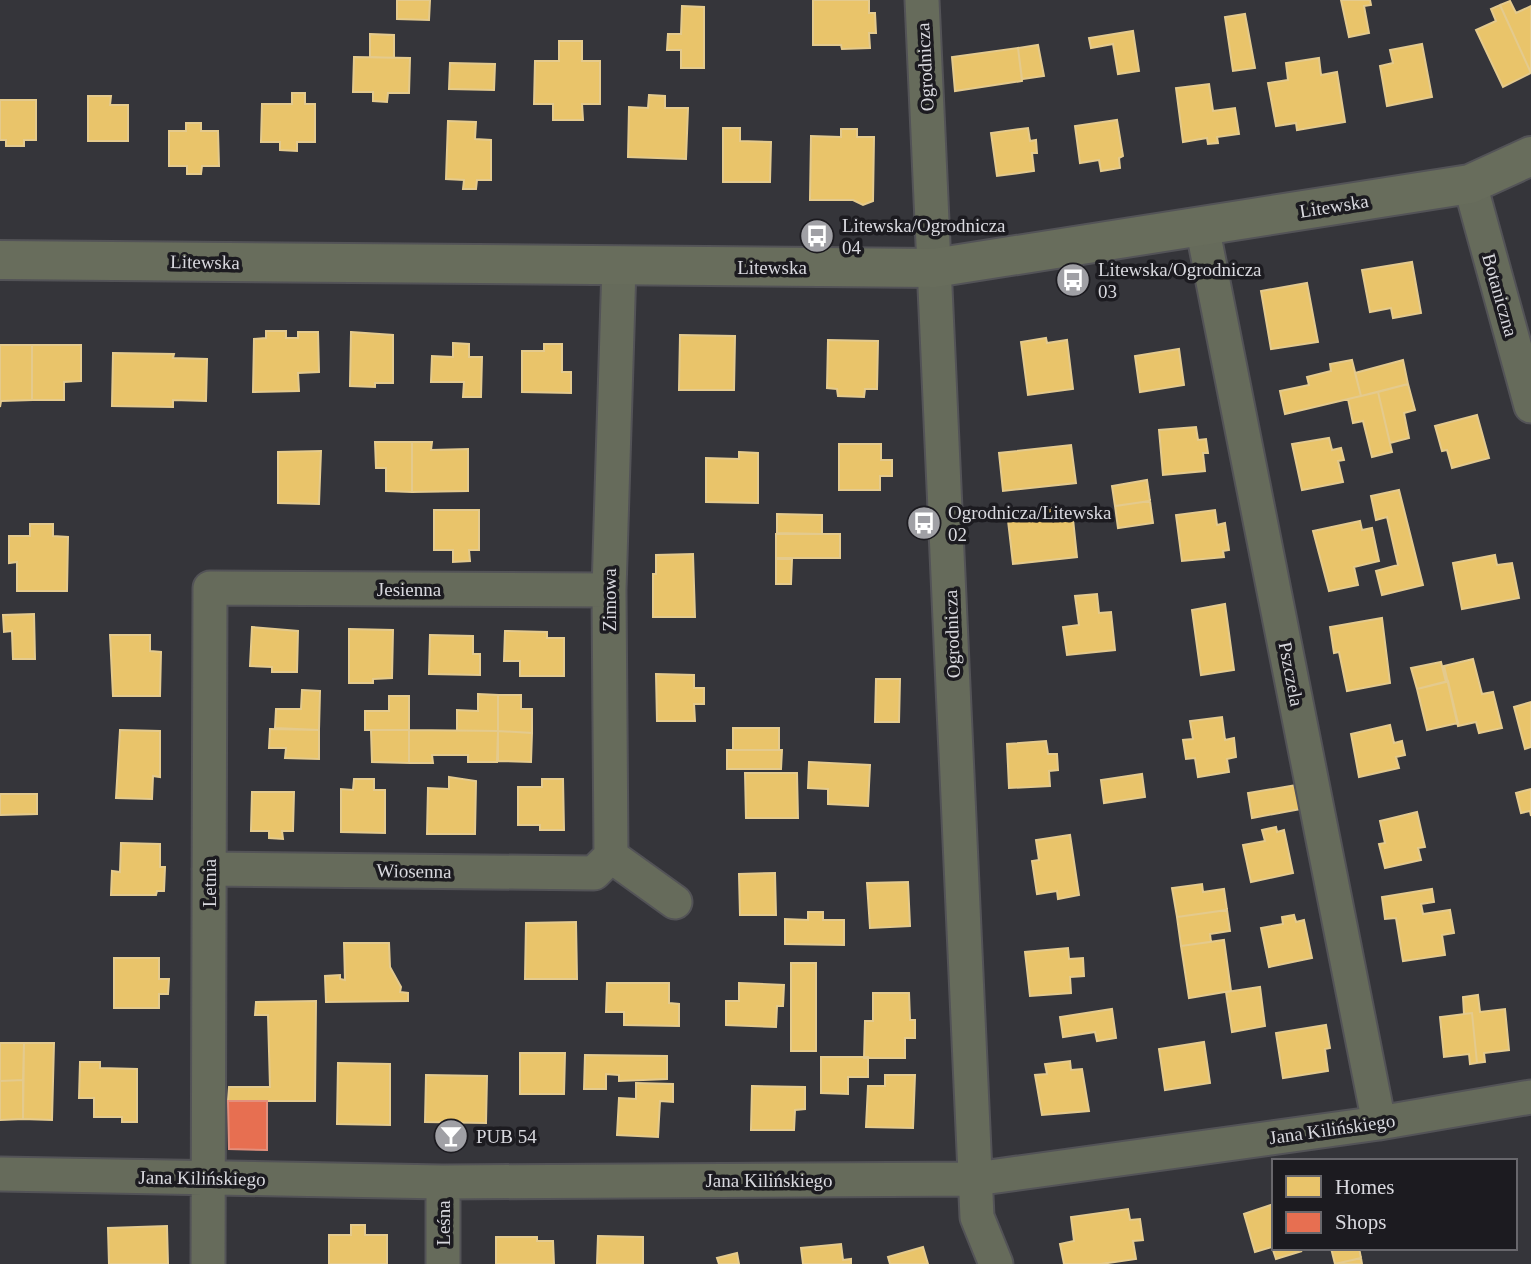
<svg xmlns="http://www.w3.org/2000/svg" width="1531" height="1264" viewBox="0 0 1531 1264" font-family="Georgia,serif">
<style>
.homes{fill:#e9c46a;stroke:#e4ca8d;stroke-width:2}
.shops{fill:#e76f51;stroke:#e38f7c;stroke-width:2}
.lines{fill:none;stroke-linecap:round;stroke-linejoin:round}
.minor-casing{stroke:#535357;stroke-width:37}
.secondary-casing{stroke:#535357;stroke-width:42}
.minor{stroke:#666b5b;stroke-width:33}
.secondary{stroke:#686d5c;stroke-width:38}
.labels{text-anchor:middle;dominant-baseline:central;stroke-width:7;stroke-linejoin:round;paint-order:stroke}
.street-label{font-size:19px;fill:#d9d9df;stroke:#1c1b20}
.poi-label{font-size:19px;fill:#d9d9df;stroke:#1c1b20;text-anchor:start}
</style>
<rect width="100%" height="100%" fill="#35353a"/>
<!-- homes -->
<path class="homes" d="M397,0H430L429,20L397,19Z
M813,0H869V13H875L876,33H869L870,48L842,49L841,45H813Z
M1341,0H1370L1371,5L1364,6L1369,33L1349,37Z
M1510,1L1516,13L1531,6V73L1500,5Z
M1500,5L1531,73L1503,87L1476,30L1496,21L1491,9Z
M682,6L704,7V68H681V50H667L668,34H681Z
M1245,14L1255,68L1233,71L1225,17Z
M1133,31L1139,71L1118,74L1113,44L1091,48L1089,38Z
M370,34L394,35V58L370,57Z
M559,41H582V61H600V104H582L583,120H553V104H534L535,61H559Z
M1422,44L1432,97L1387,106L1380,66L1393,63L1390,50Z
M1038,45L1044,76L1022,79L1018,48Z
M1018,48L1022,81L955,91L952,57Z
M354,57L410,58L409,93H388L387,102L373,101V92H353Z
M1319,58L1321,75L1337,72L1345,122L1297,130L1296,123L1276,126L1268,83L1288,80L1286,63Z
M450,63L495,64L494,90L449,89Z
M1209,84L1213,111L1235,108L1239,134L1217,137L1218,143L1208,144L1207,138L1183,142L1176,88Z
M292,93H305V104H315V142H297V151L280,150V142H261L262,104H292Z
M649,95L665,96V108H688L686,159L628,157L629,107L648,108Z
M88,96H111L110,105H128V141H88Z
M0,100H36V140H24V146H6V140H0Z
M1117,120L1123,156L1119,158L1120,168L1101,171L1099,160L1080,163L1075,126Z
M448,121L476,122L475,139L491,140V180H477L476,189H463L464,180L446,179Z
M186,123H201V131H218L219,166H202L201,174H187V166H169V131H186Z
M723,128H740V141L771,142L770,182H723Z
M1028,128L1030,141L1036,140L1037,153H1032L1034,171L997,176L991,133Z
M841,129H857V137H874L873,201L863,205L853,200H810L811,136L841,137Z
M1412,262L1421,313L1393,318L1391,308L1370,312L1362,270Z
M1307,283L1318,342L1271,349L1261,291Z
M266,331H286V338H298V332H318L319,372L298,373L299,391L253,392L254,339L266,338Z
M351,332L393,335V383H375V387L350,386Z
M680,335L735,336L734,390H679Z
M1046,338L1047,343L1067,340L1073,389L1028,395L1021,342Z
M828,340L878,341L877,389H865L864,397L838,396L837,389L827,388Z
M453,343L469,344V357H482L481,397H463L464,382H431L432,356L453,357Z
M544,344H562V372H571V393L522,392V351H544Z
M0,345H32V400L1,401L0,407Z
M32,345H81V381L64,382V400H32Z
M1179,349L1184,385L1140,392L1135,356Z
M113,353L174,354L173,358L207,359L206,401L173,400V407L112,406Z
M1352,360L1361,396L1285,414L1280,391L1309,385L1307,377L1331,371L1330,364Z
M1403,360L1408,384L1361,396L1355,373Z
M1408,384L1415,410L1404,413L1409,438L1390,443L1378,392Z
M1378,392L1392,452L1372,457L1363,421L1353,423L1348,399Z
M1477,415L1489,458L1452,468L1447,450L1442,451L1435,426Z
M1196,427L1198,440L1206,439L1208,453H1203L1205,471L1163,475L1159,430Z
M1329,438L1332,450L1341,448L1344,460L1338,461L1343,482L1302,490L1292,444Z
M375,442H412V492L386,491V468H376Z
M412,442H432L431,450L468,449V491L412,492Z
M839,444H881V460H892V476H880V490H839Z
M1071,445L1076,483L1003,491L999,453Z
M321,451L319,504L278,503V452Z
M739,452L758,453V503L706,502V458L739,459Z
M1147,480L1150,501L1115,506L1112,486Z
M1399,490L1423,585L1382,595L1376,571L1398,565L1387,517L1376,520L1371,496Z
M1150,501L1153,523L1118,528L1115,506Z
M1053,508L1055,521L1073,519L1077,557L1013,564L1007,512Z
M434,510H479V550H469L470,561L453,562V550H434Z
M1215,510L1217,525L1225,523L1229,550L1223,551L1224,557L1182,561L1176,515Z
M777,514L822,515V534L777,533Z
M1360,521L1362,530L1372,528L1379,561L1354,567L1358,585L1329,591L1313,531Z
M30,524H53V536L68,537L67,591H17V562L9,563V536H30Z
M776,534H840V558H776Z
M693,554L695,617H653V574H656V555Z
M1495,555L1497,565L1512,563L1519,598L1462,609L1453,563Z
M776,559H792L791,584H776Z
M1097,594L1099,613L1111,612L1115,650L1067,655L1063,627L1079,625L1075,596Z
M1225,604L1234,670L1201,675L1192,610Z
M34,614L35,659H13L12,631L4,632L3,615Z
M1382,618L1390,683L1347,691L1339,652L1334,653L1330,627Z
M252,627L298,631L297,672H272V667L250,666Z
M349,629L393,630L392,678L373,679V683H349Z
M505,631L547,632V638H564V676H520V661H504Z
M110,635H150V651L161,652L160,696H113Z
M430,635L473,636V654H480V675L429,674Z
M1473,659L1482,694L1493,692L1502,728L1479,733L1476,722L1458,726L1444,666Z
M1441,662L1446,682L1417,689L1411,668Z
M656,674L694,675V688H704V704H694L695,721H657Z
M876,679H900L899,722H875Z
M1448,681L1458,723L1427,730L1417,689Z
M302,690L320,691L319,730L275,728L276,709H301Z
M478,694L498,695V731H457V710L478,711Z
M498,695H521V709H532V733L498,731Z
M389,696H409V730H365V711H389Z
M1531,702V747L1525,749L1514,707Z
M1222,717L1225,740L1234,738L1236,757L1227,759L1229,772L1198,777L1195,758L1186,759L1183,740L1193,739L1190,721Z
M1390,725L1394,743L1402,741L1405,755L1396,757L1399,768L1359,777L1351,734Z
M733,728H779V750H733Z
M270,729L319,730V759L285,758L286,748H269Z
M120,730L160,731V777L153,776L152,799L116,798Z
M371,730H409V763L372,762Z
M409,730L498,731L497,762H468V755H432L433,763H409Z
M498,731L532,733L531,762L498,761Z
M1046,741L1048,754H1057L1058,770L1049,771L1050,786L1009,788L1007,744Z
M727,750H782L781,769H727Z
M809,762L870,765L868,806L828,804V789L808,788Z
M745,773H797L798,818H746Z
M1142,774L1145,797L1104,803L1101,780Z
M449,777L476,781L475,834H427L428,788L449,789Z
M354,779H374V790H385V833L341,832V789L353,790Z
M542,779H563L564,830H540V825H518V787H542Z
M1297,785L1301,809L1252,818L1248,793Z
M1531,789V816L1530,811L1521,813L1516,793Z
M252,792H294L293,831H282L283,839L269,838V831H251Z
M0,794H37V814L0,815Z
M1417,812L1425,847L1418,848L1421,860L1385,868L1379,844L1385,843L1380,821Z
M1276,827L1277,832L1284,830L1293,873L1251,882L1243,845L1265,841L1262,830Z
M1070,835L1079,895L1058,899L1057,891L1037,894L1032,861L1039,860L1036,840Z
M121,843L160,844V867H165L164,891H157L156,895H111L112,871L120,872Z
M775,873L776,915H740L739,874Z
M908,882L910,926L870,928L867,883Z
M1202,884L1203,892L1224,889L1227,910L1177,917L1172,888Z
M1432,889L1434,902L1421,904L1423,914L1450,910L1454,933L1442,935L1445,955L1403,961L1396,918L1385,919L1382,897Z
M1227,910L1230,931L1210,934L1211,942L1181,946L1177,917Z
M808,912H823V920H844V945L785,944V919L808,920Z
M1294,915L1296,922L1304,920L1312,958L1269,967L1261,928L1283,924L1282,917Z
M576,922L577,979H525L526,923Z
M1224,940L1231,991L1189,998L1181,946Z
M344,943H389L390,967L401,987L400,992L408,993V1001L326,1002L325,976L340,975V979L345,980Z
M1068,948L1069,959L1083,958L1084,976L1070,977L1071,993L1030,996L1025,952Z
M114,958H159V979H169L168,994H159V1008H114Z
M791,963H816V1051H791Z
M607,983H669V1003L679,1004V1026L624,1025V1012H606Z
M739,983L784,985L783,1006H777L776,1027L726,1025V1001H739Z
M1260,987L1265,1026L1232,1032L1226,992Z
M873,993H909L910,1020H915V1038H905V1058H864L865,1021H873Z
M1478,995L1480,1012L1505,1009L1509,1050L1484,1053L1485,1062L1477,1063L1472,1013L1464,1014L1463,997Z
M316,1001L315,1101H228L229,1087H270L268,1015H255L256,1002Z
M1112,1009L1116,1038L1097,1041L1095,1032L1063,1037L1060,1017Z
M1472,1013L1477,1063L1470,1064L1469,1054L1444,1057L1440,1017Z
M1326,1025L1330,1048L1325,1049L1328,1071L1283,1078L1276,1033Z
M1204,1042L1210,1083L1165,1090L1159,1049Z
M0,1043H24L23,1080L0,1081Z
M24,1043H54L52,1120L23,1119Z
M520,1053H565L564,1094H520Z
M585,1055L667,1056V1079L619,1081V1075L606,1074V1089H584Z
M821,1057H868V1077H848V1094L821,1093Z
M1070,1061L1071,1070L1082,1069L1089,1111L1042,1115L1035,1075L1047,1074L1045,1064Z
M80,1062H100V1068L137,1069V1122H122V1117H94V1098H79Z
M338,1063L390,1064V1125L337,1124Z
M426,1075L487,1076L486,1123L425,1122Z
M885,1075H915L913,1128L866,1127L868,1086H885Z
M23,1080V1119L0,1120V1081Z
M636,1083L673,1084V1102L660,1101L658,1137L617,1135L619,1098L636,1099Z
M752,1086L805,1087V1109L795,1110L794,1130H751Z
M1274,1204V1248L1302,1251L1276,1259L1272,1247L1255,1252L1244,1214Z
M1128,1209L1130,1220L1140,1219L1143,1240L1133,1241L1136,1259L1101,1264H1064L1060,1244L1074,1241L1071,1217Z
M351,1225H365V1235H387V1264H329V1235H351Z
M167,1226L168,1264H109L108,1228Z
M598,1236L643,1237V1264H597Z
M496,1237H537V1241H553L554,1264H496Z
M841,1244L843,1260L851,1259V1264H803L801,1248Z
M923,1247L928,1264H890L888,1257Z
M1331,1248H1359L1361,1258L1335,1264Z
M737,1253L739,1264H719L717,1258Z
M1361,1258L1362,1264H1335Z"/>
<!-- shops -->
<path class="shops" d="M228,1101H267V1150L229,1149Z"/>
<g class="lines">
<!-- minor casing -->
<g class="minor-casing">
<path id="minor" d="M922,0L977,1217L996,1264
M1470,184L1531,406
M1202,226L1379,1123
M619,266L609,590L611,856L675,902
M209,869L594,873L611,856
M0,1174L443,1182L975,1179L1379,1123L1531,1097
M443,1182V1264
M208,1264L210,588L609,590"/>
</g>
<!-- secondary casing -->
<g class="secondary-casing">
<path id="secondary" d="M0,260L934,268L1470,184L1531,156"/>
</g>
<!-- minor -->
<use href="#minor" class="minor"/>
<!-- secondary -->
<use href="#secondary" class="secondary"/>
</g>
<!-- icons -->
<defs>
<g id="bus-disc" transform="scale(1.75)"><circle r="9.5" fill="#a0a0a5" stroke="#1c1b20"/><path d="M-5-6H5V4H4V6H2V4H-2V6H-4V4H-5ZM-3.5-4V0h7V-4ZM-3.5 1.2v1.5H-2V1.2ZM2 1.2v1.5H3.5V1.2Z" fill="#fff"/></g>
<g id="bar-disc" transform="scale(1.75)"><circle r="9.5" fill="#a0a0a5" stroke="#1c1b20"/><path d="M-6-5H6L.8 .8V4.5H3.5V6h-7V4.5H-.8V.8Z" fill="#fff"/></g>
</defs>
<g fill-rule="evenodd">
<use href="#bus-disc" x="817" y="236"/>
<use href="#bus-disc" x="1073" y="280"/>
<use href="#bus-disc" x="924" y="523"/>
<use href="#bar-disc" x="451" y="1136"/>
</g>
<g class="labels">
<!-- street labels -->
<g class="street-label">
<text transform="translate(925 67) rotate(-93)">Ogrodnicza</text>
<text transform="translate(1334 206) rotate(-9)">Litewska</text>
<text transform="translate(205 262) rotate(1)">Litewska</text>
<text x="772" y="267">Litewska</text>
<text transform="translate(1500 295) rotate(74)">Botaniczna</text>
<text x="409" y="589">Jesienna</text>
<text transform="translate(609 600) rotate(-90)">Zimowa</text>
<text transform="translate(952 634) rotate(-92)">Ogrodnicza</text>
<text transform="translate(1291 674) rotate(79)">Pszczela</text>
<text transform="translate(414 871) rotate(1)">Wiosenna</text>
<text transform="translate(209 883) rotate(-90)">Letnia</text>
<text transform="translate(1332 1129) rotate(-8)">Jana Kilińskiego</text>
<text transform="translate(202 1178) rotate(1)">Jana Kilińskiego</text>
<text x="769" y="1180">Jana Kilińskiego</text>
<text transform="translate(443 1223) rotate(-90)">Leśna</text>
</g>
<!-- poi labels -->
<g class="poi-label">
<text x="842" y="225">Litewska/Ogrodnicza<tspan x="842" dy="22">04</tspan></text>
<text x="1098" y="269">Litewska/Ogrodnicza<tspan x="1098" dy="22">03</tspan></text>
<text x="948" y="512">Ogrodnicza/Litewska<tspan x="948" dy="22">02</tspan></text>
<text x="476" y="1136">PUB 54</text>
</g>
</g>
<!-- legend -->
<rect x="1272" y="1159" width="245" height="91" fill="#1c1b20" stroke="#68676c" stroke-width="2"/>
<rect x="1286" y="1176" width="35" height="21" fill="#e9c46a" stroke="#68676c" stroke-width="2"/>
<text x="1335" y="1194" font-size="21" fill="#d9d9df">Homes</text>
<rect x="1286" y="1212" width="35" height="21" fill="#e76f51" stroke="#68676c" stroke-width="2"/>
<text x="1335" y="1229" font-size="21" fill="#d9d9df">Shops</text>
</svg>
